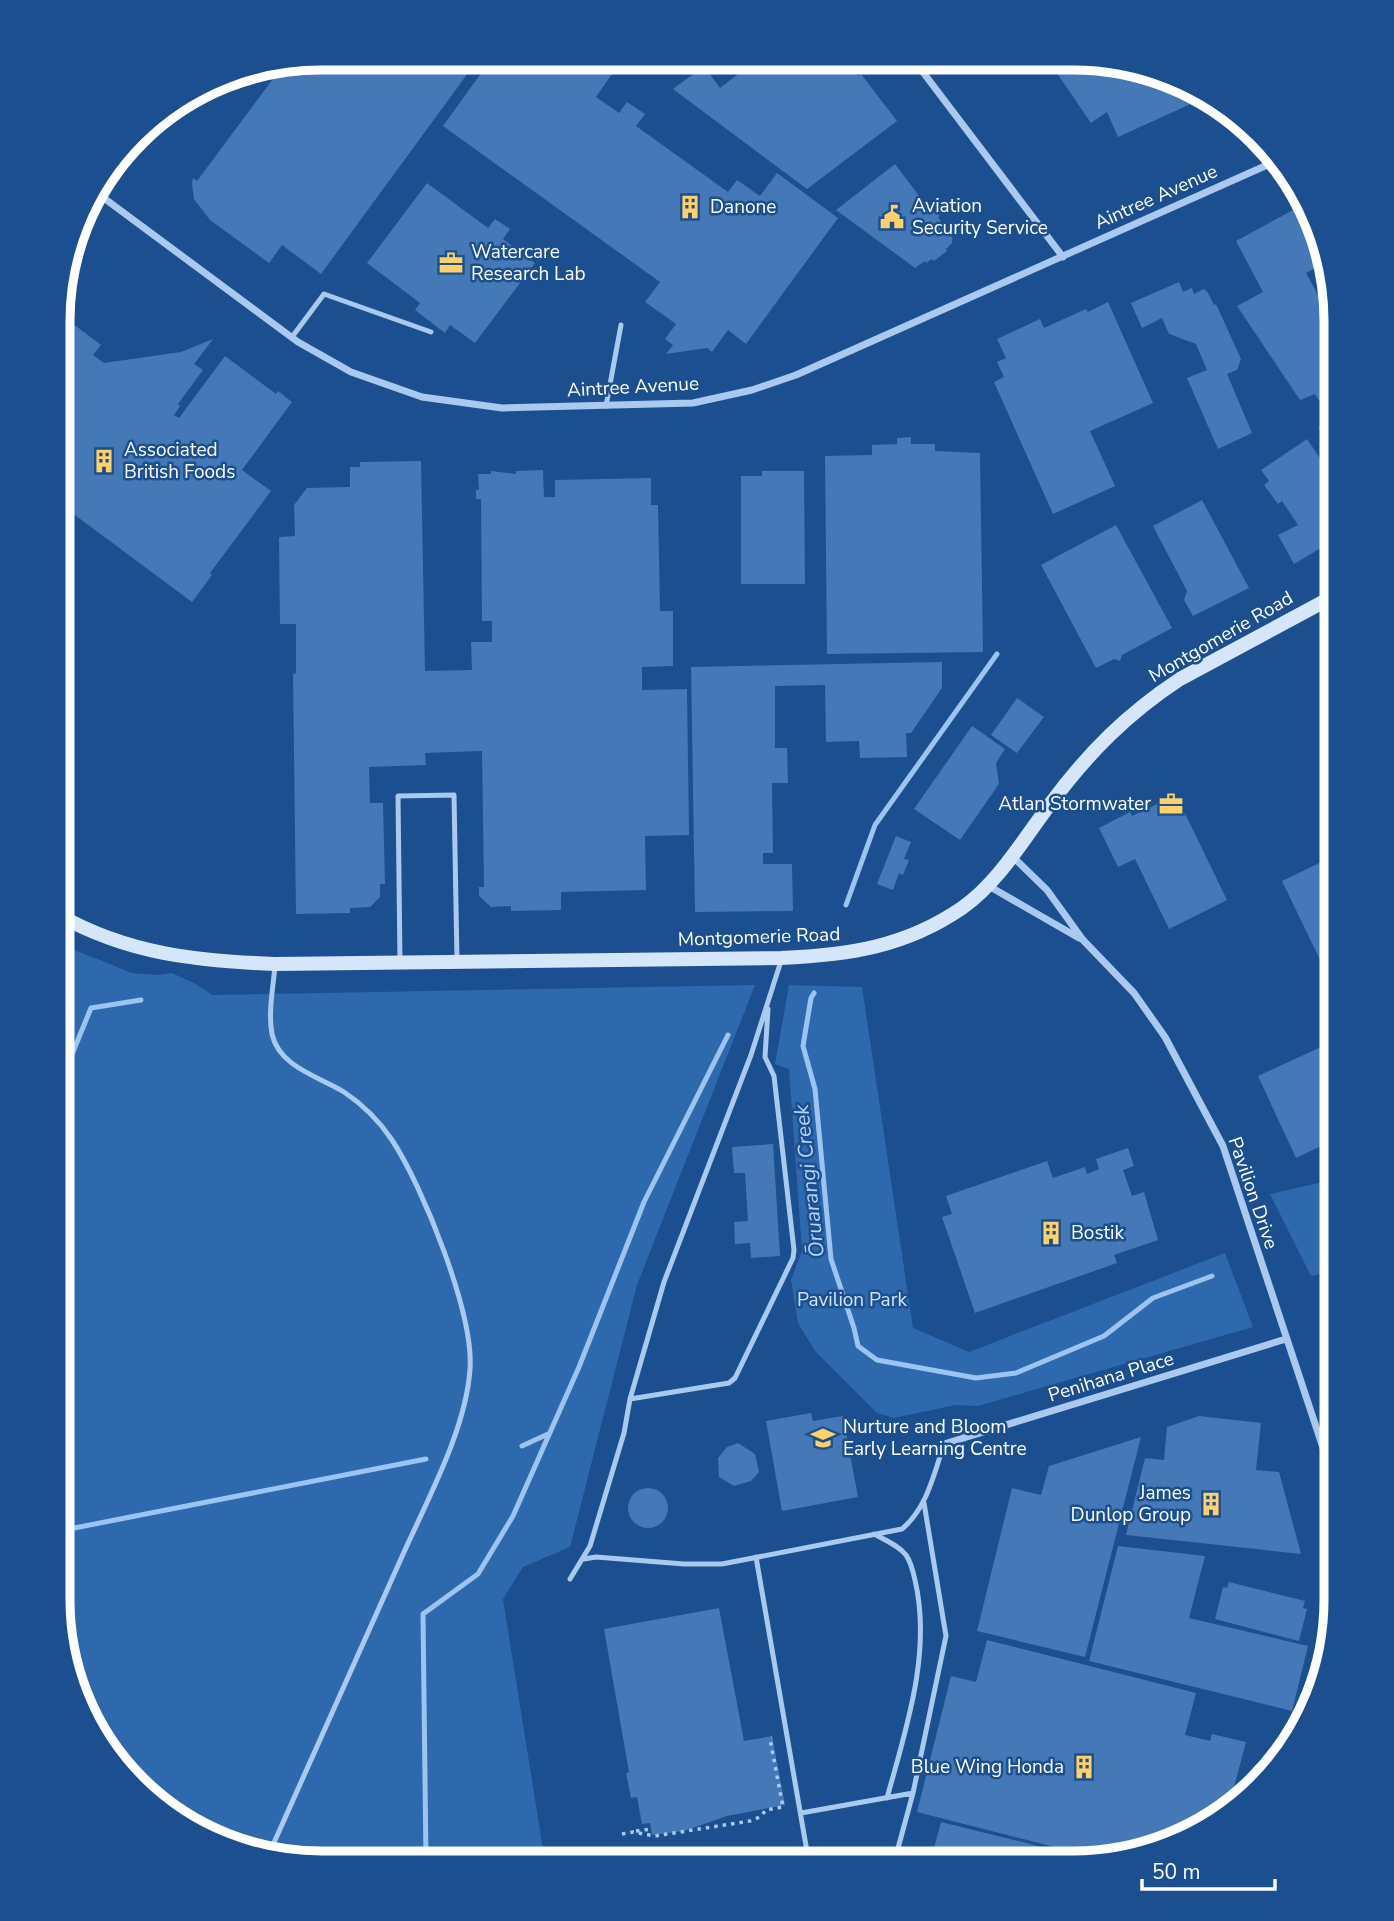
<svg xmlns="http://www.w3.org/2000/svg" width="1394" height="1921" viewBox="0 0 1394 1921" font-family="'Nunito Sans',sans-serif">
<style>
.green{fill:#2e69ad}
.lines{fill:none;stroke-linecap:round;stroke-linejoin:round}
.stream{stroke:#9cc4f0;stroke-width:5}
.building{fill:#4478b7}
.path{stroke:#a9c9ee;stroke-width:3.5;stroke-dasharray:3.5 5;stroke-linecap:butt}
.lane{stroke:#a9c9ee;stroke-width:5}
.street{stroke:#a9c9ee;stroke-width:7}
.secondary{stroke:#d6e6fa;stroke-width:14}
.labels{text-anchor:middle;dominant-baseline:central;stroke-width:5;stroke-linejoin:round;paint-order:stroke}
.street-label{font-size:19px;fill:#fff;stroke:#1b4f8f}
.poi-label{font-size:19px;fill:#fff;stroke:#1b4f8f;text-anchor:start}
.park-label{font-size:19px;fill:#cfe3fa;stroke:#1b4f8f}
.water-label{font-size:21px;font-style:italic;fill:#b5d3f5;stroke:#1b4f8f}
.rim{fill:none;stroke:#fff;stroke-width:9}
</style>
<rect width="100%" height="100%" fill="#1b4f8f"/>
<!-- green -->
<path class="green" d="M59,947L72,954V949L132,973L158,975L172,973L196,984L212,995L755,985L637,1285L570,1547L523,1567L503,1599L545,1862L287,1861L220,1843L161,1809L85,1716L58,1601Z
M789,985L862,987L913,1328L969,1352L1225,1253L1253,1327L978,1406L955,1405L894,1418L877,1413L815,1351L798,1323L791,1280L802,1251L789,1069L775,1064Z
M1336,1179V1271L1311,1276L1270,1194Z"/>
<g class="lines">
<!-- stream -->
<path class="stream" d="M846,905L875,825L997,654
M814,993L811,998L803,1046L815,1089L831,1259L854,1328L858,1346L877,1360L976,1378L1016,1373L1104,1336L1153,1298L1212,1276
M59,1086L91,1008L141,1000
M1328,1229L1336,1227
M522,1446L548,1434
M59,1531L426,1459
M59,1531L60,1608
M426,1861L423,1614L478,1574L513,1516L579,1367L644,1202L728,1035"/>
</g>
<!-- building -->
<path class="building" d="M321,58H479L321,274L282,245L269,263L210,220L194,199L192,184L193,178L197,181L284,64Z
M492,58L619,59L621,61L596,97L619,113L627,102L645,114L636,126L728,192L737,180L760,196L777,173L838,218L746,344L728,330L712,352L707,348L666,354L673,345L665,339L676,324L645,302L660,282L443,126Z
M758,59H841L848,68L851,66L858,76L861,74L897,121L807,189L673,89L704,66L720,88Z
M1048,60H1108L1174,78L1202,94L1204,98L1118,137L1107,112L1091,123Z
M895,164L923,201L931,208L932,207L940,216L938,217L952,237V243L946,249L947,251L934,261L932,259L926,263L925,261L915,268L836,210Z
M427,183L488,228L495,219L510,229L503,239L535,263L475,343L450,325L445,333L415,310L420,303L367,263Z
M1304,204L1314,223L1323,264L1306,273L1324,306L1322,308L1336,329V391L1319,401L1315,394L1300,400L1237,306L1263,292L1236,241Z
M1179,282L1183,292L1192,288L1194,294L1204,289L1208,293L1214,305L1216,304L1241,359L1237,370L1227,374L1252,433L1218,449L1187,378L1207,370L1196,344L1169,334L1162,318L1142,328L1131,303Z
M1108,302L1153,403L1090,431L1115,486L1053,514L994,382L1004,377L997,362L1006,358L997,339L1040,319L1044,328L1086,309L1088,312Z
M60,314L101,345L93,355L104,363L181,352L213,339L194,364L203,370L178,404L180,406L174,415L179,418L225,356L276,394L278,391L292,402L242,470L271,491L210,573L212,575L192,602L60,504Z
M1336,417V454L1318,427Z
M911,437V444H935V451L980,453L983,652L827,654L825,456L872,455V445L897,444V438Z
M1307,439L1336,482V539L1294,564L1278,535L1298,525L1282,501L1278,504L1264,485L1269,481L1261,470Z
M421,461L425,671L472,670L471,642H492V621H482L481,499H476V490H479L478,474H491V471L516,474V471L543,470L544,497H555V480L651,478V505H658L660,611H673V666L642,667V690L687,689L689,835L645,836L646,890L561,892V910L511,911V906L491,907L479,896V887H484L482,751L425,753L426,765L369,767L370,803H383L385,884H380V897L370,907L350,908V913L296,914L293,674L296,673V624H280L279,537L295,536L294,505L307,488L350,487V467H360V462Z
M762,471H804L805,584H741V476H762Z
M1202,500L1249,588L1193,616L1184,600L1187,591L1153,526Z
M1116,525L1172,628L1122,655L1120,661L1114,659L1096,668L1041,565Z
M942,662V688L911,733H906L907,757L860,758L859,741L826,742L825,685L775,686V748H787L788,783H772L773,853H763V864H792L793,911L695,912L691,667Z
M1017,698L1044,717L1017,753L991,735Z
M1336,709V744L1322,716Z
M972,726L1005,749L996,763L999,784L960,840L914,809Z
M1176,795L1227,900L1169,929L1135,859L1118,867L1099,828L1130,812L1132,816Z
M896,836L911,842L904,859L909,860L903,875L899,873L893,890L877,884Z
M1336,855V993L1282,881Z
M1336,1040V1139L1296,1158L1258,1076Z
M773,1144L780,1256L751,1258L750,1243L735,1244L734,1222L748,1221L745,1173H734L732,1147Z
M1128,1148L1134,1166L1123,1170L1132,1196L1144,1192L1158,1240L1114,1255L1117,1263L975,1313L942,1217L952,1214L946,1196L1047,1161L1053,1178L1085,1167L1087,1174L1099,1169L1096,1159Z
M811,1413L813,1421L843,1416L858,1497L782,1511L766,1421Z
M1199,1416L1261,1423L1256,1470L1279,1472L1301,1554L1126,1535L1145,1458L1164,1460L1167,1427Z
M1141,1437L1085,1657L977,1631L1012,1488L1041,1495L1049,1466Z
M738,1443L755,1454L759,1472L751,1481L734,1486L719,1477L718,1458L727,1447Z
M628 1508a20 20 0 1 1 40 0a20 20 0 1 1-40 0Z
M1118,1546L1205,1556L1189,1618L1308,1646L1292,1711L1089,1661Z
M1229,1582L1305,1601L1303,1608L1307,1609L1299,1641L1215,1619L1223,1587L1227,1588Z
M719,1608L744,1741L772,1736L785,1805L727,1816L684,1831L652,1835L650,1823L642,1824L637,1797L631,1798L626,1773L629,1772L604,1629Z
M987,1640L1196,1693L1185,1735L1210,1741L1212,1734L1246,1742L1233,1791L1249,1795L1237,1804L1231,1803L1229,1810L1189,1836L1098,1858L917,1812L951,1676L976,1682Z
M941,1822L1091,1859L1074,1863H930Z"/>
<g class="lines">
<!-- path -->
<path class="path" d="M636,1831L651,1829
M622,1834L633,1832L655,1836L750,1821L760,1817L766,1810L783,1807L770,1739L772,1738"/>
<!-- lane -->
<path class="lane" d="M292,337L324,294L431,332
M606,406L621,325
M400,962L398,796L454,795L457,961
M630,1399L729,1383L735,1378L793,1258L794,1250L774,1076L765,1057L768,1009
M874,1534C885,1540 898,1545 906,1555C911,1562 913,1571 915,1580C932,1652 906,1729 887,1798
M756,1557L809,1863
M584,1559L596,1557L684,1564H722L902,1529C927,1508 934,1474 944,1444
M570,1579L590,1546L624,1433L630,1399L664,1282L751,1055L781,961
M801,1813L913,1793
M268,1856C312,1758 356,1660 400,1561C425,1504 466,1431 470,1369C474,1314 423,1187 392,1140C380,1122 362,1104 344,1092C320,1077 279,1067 272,1034C268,1013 273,988 275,966
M894,1863L913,1793L946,1636L924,1503"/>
<!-- street -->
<path class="street" d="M913,59L1063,257
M93,190L298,342L351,372L422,397L502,408L693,403L752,390L796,375L1274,162
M1012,856L1047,890L1083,940L1134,993L1165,1037L1223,1146L1336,1487
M987,885L1079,938
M944,1444L1286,1339"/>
<!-- secondary -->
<path class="secondary" d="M59,915C128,954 197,961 275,964L781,958C849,955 905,947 962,908C999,882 1024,838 1051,803C1089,752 1127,714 1180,679L1336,595"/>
</g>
<!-- icons -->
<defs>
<g id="building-bare" transform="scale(1.89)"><path d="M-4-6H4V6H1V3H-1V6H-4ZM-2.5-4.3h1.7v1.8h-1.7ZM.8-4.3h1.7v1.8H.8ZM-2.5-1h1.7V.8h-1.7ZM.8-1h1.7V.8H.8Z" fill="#ffd166" stroke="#1b4f8f" stroke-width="2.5" paint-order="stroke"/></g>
<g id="civic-bare" transform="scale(1.89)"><path d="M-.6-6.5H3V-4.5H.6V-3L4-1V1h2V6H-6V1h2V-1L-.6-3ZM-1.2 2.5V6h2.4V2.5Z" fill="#ffd166" stroke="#1b4f8f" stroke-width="2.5" paint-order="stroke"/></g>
<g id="office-bare" transform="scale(1.89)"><path d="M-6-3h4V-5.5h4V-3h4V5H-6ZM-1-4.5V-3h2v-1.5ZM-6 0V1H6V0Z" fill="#ffd166" stroke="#1b4f8f" stroke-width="2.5" paint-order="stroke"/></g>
<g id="school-bare" transform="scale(1.89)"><path d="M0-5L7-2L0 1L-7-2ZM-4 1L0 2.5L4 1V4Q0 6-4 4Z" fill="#ffd166" stroke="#1b4f8f" stroke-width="2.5" paint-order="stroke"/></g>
</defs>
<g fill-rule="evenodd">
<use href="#building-bare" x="690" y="207"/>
<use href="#civic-bare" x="892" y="217"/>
<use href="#office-bare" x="451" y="263"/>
<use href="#building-bare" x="104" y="461"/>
<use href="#office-bare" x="1171" y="804"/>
<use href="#building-bare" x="1051" y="1233"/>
<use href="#school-bare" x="823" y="1438"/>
<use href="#building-bare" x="1211" y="1504"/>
<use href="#building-bare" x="1084" y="1767"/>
</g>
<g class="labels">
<!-- street labels -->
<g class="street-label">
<text transform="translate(1156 197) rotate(-24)">Aintree Avenue</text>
<text transform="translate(633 387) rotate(-3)">Aintree Avenue</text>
<text transform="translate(1221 637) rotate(-30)">Montgomerie Road</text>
<text transform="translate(759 937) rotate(-2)">Montgomerie Road</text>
<text transform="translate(1253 1193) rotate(71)">Pavilion Drive</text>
<text transform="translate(1111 1377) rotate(-17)">Penihana Place</text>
</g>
<!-- poi labels -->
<g class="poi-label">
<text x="912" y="206">Aviation<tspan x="912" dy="22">Security Service</tspan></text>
<text x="710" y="207">Danone</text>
<text x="471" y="252">Watercare<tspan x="471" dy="22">Research Lab</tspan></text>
<text x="124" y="450">Associated<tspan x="124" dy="22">British Foods</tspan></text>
<text x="1151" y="804" text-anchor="end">Atlan Stormwater</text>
<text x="1071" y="1233">Bostik</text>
<text x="843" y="1427">Nurture and Bloom<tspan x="843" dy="22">Early Learning Centre</tspan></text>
<text x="1191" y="1493" text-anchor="end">James<tspan x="1191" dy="22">Dunlop Group</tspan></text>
<text x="1064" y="1767" text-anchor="end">Blue Wing Honda</text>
</g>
<!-- park labels -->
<g class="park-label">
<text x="852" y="1300">Pavilion Park</text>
</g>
<!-- water labels -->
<g class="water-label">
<text transform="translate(809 1181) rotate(-96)">Ōruarangi Creek</text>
</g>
</g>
<!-- crop -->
<path d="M0 0H1394V1921H0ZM321 70H1073A251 251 0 0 1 1324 321V1600A251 251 0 0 1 1073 1851H321A251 251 0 0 1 70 1600V321A251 251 0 0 1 321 70Z" fill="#1b4f8f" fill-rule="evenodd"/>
<path class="rim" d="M321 70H1073A251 251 0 0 1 1324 321V1600A251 251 0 0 1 1073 1851H321A251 251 0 0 1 70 1600V321A251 251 0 0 1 321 70Z"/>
<!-- scale -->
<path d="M1142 1879v10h133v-10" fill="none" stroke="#ffffff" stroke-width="3.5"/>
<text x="1152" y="1879" font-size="21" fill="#ffffff" stroke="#1b4f8f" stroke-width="5" paint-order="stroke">50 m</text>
</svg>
